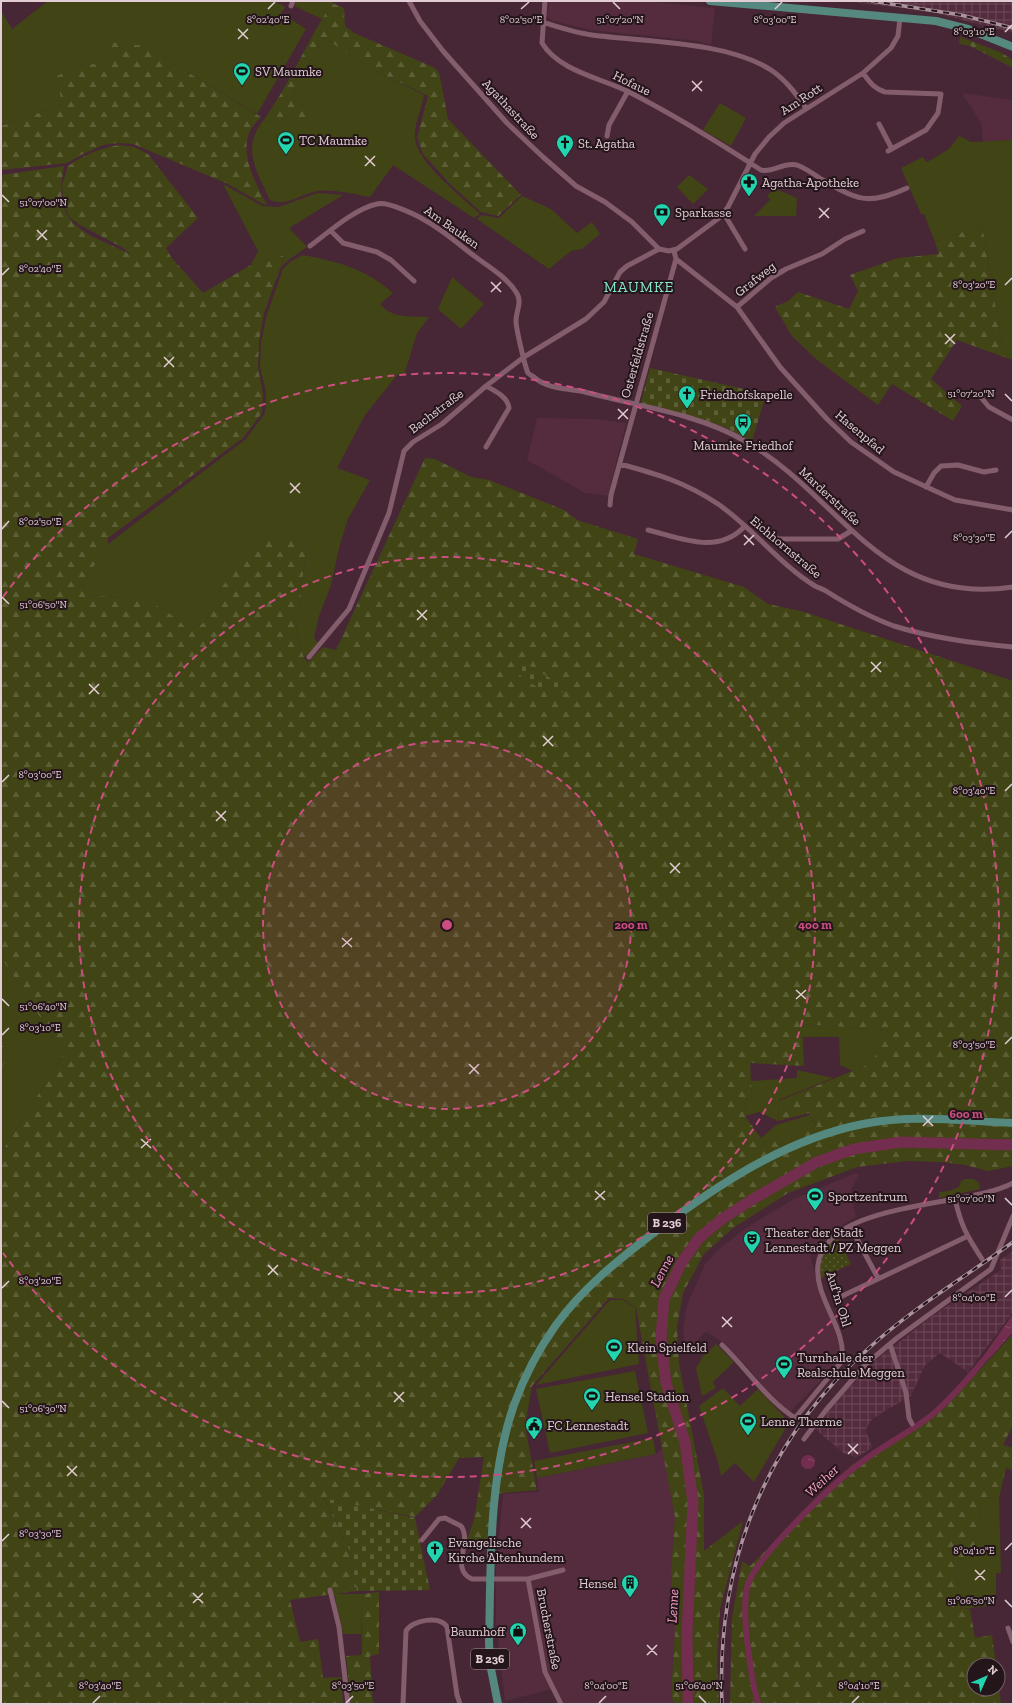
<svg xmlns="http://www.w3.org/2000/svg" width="1014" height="1705" viewBox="0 0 1014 1705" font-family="'Zilla Slab',serif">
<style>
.built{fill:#542c3d}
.industrial{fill:url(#industrial-grid)}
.grass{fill:#414415}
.forest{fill:url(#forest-firs);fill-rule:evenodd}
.cemetery{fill:url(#cemetery-stones)}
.park{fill:url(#park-dots)}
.water{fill:url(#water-ripples)}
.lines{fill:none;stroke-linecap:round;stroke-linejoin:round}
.canal{stroke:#732d4e;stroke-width:6}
.river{stroke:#732d4e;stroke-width:11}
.street{stroke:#835d6c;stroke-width:5}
.primary{stroke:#55897f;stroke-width:8}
.rail-casing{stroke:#ab929c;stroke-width:3.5}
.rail{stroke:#24151b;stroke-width:2;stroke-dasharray:6;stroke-linecap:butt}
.ticks{fill:none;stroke:#e3cdd5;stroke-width:1.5}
.ring{fill:none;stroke:#cc4e80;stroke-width:2;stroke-dasharray:7 5}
.labels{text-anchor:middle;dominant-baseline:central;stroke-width:4;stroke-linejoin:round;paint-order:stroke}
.shield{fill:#24151b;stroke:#aa969d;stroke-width:1}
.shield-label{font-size:12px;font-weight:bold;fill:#e3cdd5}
.poi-label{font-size:13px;fill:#e3cdd5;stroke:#24151b;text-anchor:start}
.street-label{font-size:13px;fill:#e3cdd5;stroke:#24151b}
.water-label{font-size:14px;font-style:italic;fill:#f5a1c4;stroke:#24151b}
.quarter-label{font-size:15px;letter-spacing:1px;fill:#85e5ca;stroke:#24151b}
.ticks-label{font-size:10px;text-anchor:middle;fill:#e3cdd5;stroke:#24151b;stroke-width:4;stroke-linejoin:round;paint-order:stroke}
.centre{fill:#cc4e80;stroke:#24151b;stroke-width:2}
.ring-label{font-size:12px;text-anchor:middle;font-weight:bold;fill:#cc4e80;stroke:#24151b;stroke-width:4;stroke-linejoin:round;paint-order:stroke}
</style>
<defs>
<pattern id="industrial-grid" width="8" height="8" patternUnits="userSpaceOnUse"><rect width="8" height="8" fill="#542c3d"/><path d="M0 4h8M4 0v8" fill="none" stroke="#6c4958"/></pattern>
<pattern id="forest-firs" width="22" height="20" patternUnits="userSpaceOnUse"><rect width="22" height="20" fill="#414415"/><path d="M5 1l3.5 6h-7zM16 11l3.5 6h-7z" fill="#5c5e36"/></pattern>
<pattern id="cemetery-stones" width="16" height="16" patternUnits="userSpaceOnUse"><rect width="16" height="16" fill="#414415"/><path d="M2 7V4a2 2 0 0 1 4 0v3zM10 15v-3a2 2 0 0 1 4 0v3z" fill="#5c5e36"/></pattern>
<pattern id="park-dots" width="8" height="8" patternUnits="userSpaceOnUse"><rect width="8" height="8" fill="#414415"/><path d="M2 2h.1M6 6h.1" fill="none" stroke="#5c5e36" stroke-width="1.8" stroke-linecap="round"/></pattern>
<pattern id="water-ripples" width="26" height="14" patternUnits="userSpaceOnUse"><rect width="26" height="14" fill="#732d4e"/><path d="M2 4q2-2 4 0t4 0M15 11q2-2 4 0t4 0" fill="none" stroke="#874a67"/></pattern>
</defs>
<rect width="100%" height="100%" fill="#472735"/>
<!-- built -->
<path class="built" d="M549,1H641L715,8L711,45L698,41L591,30L553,21L547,17Z
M962,93L1013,100V140L983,142L981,123Z
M537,418L595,419L626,423L608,496L585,493L527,460Z
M856,1173L859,1175L851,1190L856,1217L823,1236L810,1256L821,1298L832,1321L839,1344L840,1361L790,1412L773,1398L746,1365L718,1339L706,1332L686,1351L683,1330L687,1305L705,1264L718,1250L746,1228L792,1200Z
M663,1449L675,1518L671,1570L673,1610L675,1630L671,1695L674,1704H563L555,1688L505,1701L496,1623V1571L503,1494L539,1492L537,1478L656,1454Z"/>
<!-- industrial -->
<path class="industrial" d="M844,1H1013V33L931,12Z
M1013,1251V1312L968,1372L940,1353L925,1365L911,1396L881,1413L882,1414L873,1418L868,1425L866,1430L872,1448L855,1458L849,1453L846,1455L815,1429L822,1418L871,1364L931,1317L1001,1270L1000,1260Z"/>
<!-- grass -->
<path class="grass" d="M48,1H274L285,7L281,13L306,29L257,114L163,57L109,42L110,62L79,66L62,105L1,126V11L12,29Z
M297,1H334L322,19L294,6Z
M323,37L368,67L424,95C422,106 414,126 415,137C415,161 462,197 480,214L474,218L393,165L370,197C353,194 334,189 317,191C300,194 288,207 270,200C257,172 241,148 263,121L310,117L294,93Z
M720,103L746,118L731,146L703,130Z
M959,136L971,142L1013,140V360L1004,357L982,225L935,242L924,214H921L901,168L923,157L926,162L929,161L949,149Z
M689,175L708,189L693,204L677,187Z
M223,184L262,206L279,207L317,193L343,195L289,228L307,247L287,261L281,268L285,255L251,265L258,251Z
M776,189L797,198L796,216H754L770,200L767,195Z
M522,196L551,209L577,233L592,222L600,234L582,249L571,251L549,269L477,219L482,215L499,218Z
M303,255C339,262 364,268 393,293L380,304C392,319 411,316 429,317L417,333L404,375L398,374L365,415L337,468L370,480L348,519L340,544L331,585L319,616L314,638L318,643L304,658L296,631L307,543L221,588L205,622L190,630L170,614L134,599L86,595L83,583L108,544L246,439L265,413L266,392L260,368L261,342L267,314L283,269L290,262Z
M452,277L484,304L461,329L438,309Z
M1,957L64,1054L1,1153V1069L9,1055L1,1043Z
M802,1024L888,1030L873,1063L853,1071L840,1065L839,1037H802Z
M797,1070L833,1078L779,1100L778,1121L759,1112L745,1116L746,1101L752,1097L751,1081L797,1078Z
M810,1115L817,1127L766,1146L761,1138L776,1125Z
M965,1179H974L979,1183L980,1189L939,1198V1192L949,1191L959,1187L961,1181Z
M610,1300H623L635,1308L639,1364L536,1385Z
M716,1344L734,1362L713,1382L716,1388L702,1396L696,1368L703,1356Z
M635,1371L648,1433L550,1453L536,1389Z
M723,1388L740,1406L758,1389L787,1420V1426L754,1482L735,1463L721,1476L718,1462L699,1406Z
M653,1438L656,1454L537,1478L534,1461Z
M982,1497L999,1498L1001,1573H996V1605L962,1609L957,1590L959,1560L975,1548Z
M334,1594H361V1634H343Z"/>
<!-- forest -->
<path class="forest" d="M332,3L344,8L345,26L354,33L433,67L439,72L448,119L521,195L498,216L481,212L451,185L423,154L417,138L428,96L368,67L323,37L294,93L311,118L263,121C290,84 307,41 332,3Z
M960,37L1000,52L1013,60V68L970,46L959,44Z
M108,42L158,47L163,57L261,117C258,120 254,124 251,129C238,152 256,184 267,205L263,204L228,184L133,144L118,143L103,145L81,155L67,163L1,170V126L62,105L57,76L79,66L109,62Z
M119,145L134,147L148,154L198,218L166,248L171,257L203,293L251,265L285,255L264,313L259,342L258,368L263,394L262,413L243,438L108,538V544L83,583L86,595L134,599L139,595L170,614L190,630L205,622L221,588L262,537L307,543L296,631L304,658L308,662L323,647L336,650L425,458L435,459L471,477L489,480L564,510L577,520L638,539L634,554L744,587L768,604L804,612L1013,681V1166L988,1171L965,1165L942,1162L907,1161L857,1167L788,1193L733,1228L704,1254L683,1293L677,1327L679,1364L704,1495V1551L743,1521L720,1609L717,1661L719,1704H674L671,1695L675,1630L673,1610L671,1570L675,1518L636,1308L623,1299L609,1298L532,1386L525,1426L537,1490L492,1494L489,1541L465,1545L474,1520L484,1457L459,1458L437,1495L415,1517L324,1499L350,1551L357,1591L290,1600L300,1642L318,1639L323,1678L341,1677L343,1704H1V1153L64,1054L1,957V175L64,166C52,229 84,231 132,255L123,248L80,225L69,217L64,205L62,185L68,166C84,155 100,148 119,145ZM802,1024L888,1030L872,1063L779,1101L778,1121L809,1113L817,1126L766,1145L745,1116L746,1101L752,1097L750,1063L804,1066Z
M982,225L1004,357L957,340L931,379L962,406L953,421L892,384L878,405L816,359L792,336L775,307L788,301L798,292L849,309L858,291L850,275L898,258L939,254L935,242Z
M1,1043L9,1055L1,1069Z
M1013,1334V1425L1003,1445L1013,1448V1471L1006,1468L999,1498L982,1497L975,1549L959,1560L957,1590L961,1609H970L975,1638L992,1635L996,1665H974V1689H998V1681L1001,1704H730L732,1618L742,1561L750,1566L852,1465L951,1401Z
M379,1592V1654L370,1656L373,1704H351L346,1656L362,1655L361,1594Z"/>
<!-- cemetery -->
<path class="cemetery" d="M650,368L766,394L752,441L722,426L641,403Z
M523,662L562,685L563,693C545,690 527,686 516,670Z
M324,1498L415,1518L430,1590L357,1591L350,1551Z"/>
<!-- park -->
<path class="park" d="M838,1238L851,1264L821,1278C817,1262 824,1247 838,1238Z"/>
<!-- water -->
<path class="water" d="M1013,1314V1332L990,1358L987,1351Z
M801 1462a7 7 0 1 1 14 0a7 7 0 1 1-14 0Z"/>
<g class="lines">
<!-- canal -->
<path class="canal" d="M758,1704C751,1676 740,1610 748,1584C758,1555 833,1484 859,1464C882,1446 909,1433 932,1415C955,1396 974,1371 994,1348"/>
<!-- river -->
<path class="river" d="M688,1704L687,1634L693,1503L685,1442L666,1383L661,1338L664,1299L682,1262L699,1238L722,1219L753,1199L817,1162L854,1149L901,1142L1013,1145"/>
<!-- street -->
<path class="street" d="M409,1L420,21L443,51L507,123L543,157L576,186L605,202L632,222L659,249L669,251L677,249L719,218L728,207L755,154L769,137L784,123L863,73L891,48L898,36L900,18
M545,1L542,43C559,71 601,78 629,92C674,115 718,142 761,170C773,173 783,162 797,165C805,168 814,174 821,179C857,200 868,206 907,188
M291,6L293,1
M542,22C558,27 575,33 592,35C645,42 726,41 771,70C786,80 796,94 806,108
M863,73C870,82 874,89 885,92L941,94L938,113L926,130L888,151
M879,124L892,149
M607,136L609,125L628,91
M723,212L745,249
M331,231L343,243L377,252L391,260L414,281
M310,246C329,232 354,209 377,204C387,201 417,215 426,221C441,229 455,241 469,252C484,264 505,275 516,292C523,302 516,310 516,321C516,328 525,367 528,373C530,375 533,376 535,378C550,390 568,388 585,392C637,406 699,414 745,441C841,496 880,607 1013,587
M674,251L676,259L737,307L780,367L827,419L851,442L894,472L955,500L1013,510
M737,307L771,278L786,269L822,254L845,239L863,231
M979,395L989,407L1013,420
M486,447L509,408C508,397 495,391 486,386
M620,464C657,474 685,482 718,504C753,528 779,564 815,586C819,588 823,589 826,591C848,605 869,617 894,626C932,638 973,643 1013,647
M926,487L934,473L941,466L958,465L984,472L996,470
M610,505L611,495L676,259
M648,530C681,538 717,555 744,527
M774,537L780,539H838L851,531
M309,657L349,609L389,513L404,451L413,442L442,424L486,386L524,357L586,319L604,302L620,272L627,266L659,249
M955,1199C961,1226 967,1236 982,1259
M850,1226L878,1278
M836,1299L966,1237
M890,1344L906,1393L909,1418L912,1424
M722,1345C747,1369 767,1400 795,1418L842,1361C847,1328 814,1298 818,1265C826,1200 968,1208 1013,1183
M804,1439L826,1410L866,1364L897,1338L991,1269L1013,1216
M422,1540L439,1519L445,1518L461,1526C473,1542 449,1569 472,1579H528L563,1570
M528,1579L545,1672L561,1704
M330,1590L339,1627L348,1704
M1008,1628L1013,1642
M403,1704L406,1631C412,1620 440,1615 447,1627L457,1695L460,1704"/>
<!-- primary -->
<path class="primary" d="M710,1L936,21L968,29L1013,47
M498,1704L490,1664L489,1643C491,1566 488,1479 514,1405C524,1377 538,1350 556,1325C582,1289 617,1261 652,1234C716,1186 783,1140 863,1124C913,1114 963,1121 1013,1123"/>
<!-- rail casing -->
<g class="rail-casing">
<path id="rail" d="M872,1L961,15L1013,28
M722,1704C716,1565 764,1441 869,1348C913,1308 965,1277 1013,1242"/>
</g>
<!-- rail -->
<use href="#rail" class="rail"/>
</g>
<!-- ticks -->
<path class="ticks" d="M613,2L620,9M268,9L275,2M521,9L529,2M775,9L782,2M238,29L248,39M1005,32L1012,25M238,39L248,29M692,81L702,91M692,91L702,81M365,156L375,166M365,166L375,156M2,195L9,202M819,208L829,218M819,218L829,208M37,230L47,240M37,240L47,230M2,275L9,268M491,282L501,292M1005,285L1012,278M491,292L501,282M945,334L955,344M945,344L955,334M164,357L174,367M164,367L174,357M1005,394L1012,401M618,409L628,419M618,419L628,409M290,483L300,493M290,493L300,483M2,529L9,521M744,535L754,545M1005,538L1012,531M744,545L754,535M2,597L9,604M417,610L427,620M417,620L427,610M871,662L881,672M871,672L881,662M89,684L99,694M89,694L99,684M543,736L553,746M543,746L553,736M2,782L9,775M1005,791L1012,784M216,811L226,821M216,821L226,811M670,863L680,873M670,873L680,863M342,938L352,947M342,947L352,938M796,990L806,999M2,999L9,1006M796,999L806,990M2,1035L9,1028M1005,1044L1012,1037M469,1064L479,1074M469,1074L479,1064M923,1116L933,1126M923,1126L933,1116M141,1139L151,1148M141,1148L151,1139M595,1191L605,1200M1005,1198L1012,1205M595,1200L605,1191M268,1265L278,1275M268,1275L278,1265M2,1288L9,1281M1005,1297L1012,1290M722,1317L732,1327M722,1327L732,1317M394,1392L404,1402M2,1401L9,1408M394,1402L404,1392M848,1444L858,1454M848,1454L858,1444M67,1466L77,1476M67,1476L77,1466M521,1518L531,1528M521,1528L531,1518M2,1541L9,1534M1005,1550L1012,1543M975,1570L985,1580M975,1580L985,1570M193,1593L203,1603M1005,1600L1012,1607M193,1603L203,1593M647,1645L657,1655M647,1655L657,1645M699,1696L706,1703M93,1703L100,1696M346,1703L353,1696M599,1703L606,1696M852,1703L859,1696"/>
<!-- distance rings -->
<circle cx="447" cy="925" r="184" fill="#cc4e80" fill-opacity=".12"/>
<g class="ring">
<circle cx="447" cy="925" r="184"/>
<circle cx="447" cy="925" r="368"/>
<path d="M3 597A552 552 0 1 1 3 1253"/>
</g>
<!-- icons -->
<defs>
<g id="stadium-pin" transform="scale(0.9)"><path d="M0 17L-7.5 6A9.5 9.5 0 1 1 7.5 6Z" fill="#22d5af" stroke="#24151b"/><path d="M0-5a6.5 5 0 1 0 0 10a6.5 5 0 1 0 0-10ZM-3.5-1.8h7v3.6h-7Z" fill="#111"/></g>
<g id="church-pin" transform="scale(0.9)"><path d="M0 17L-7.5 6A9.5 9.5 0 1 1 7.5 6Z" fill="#22d5af" stroke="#24151b"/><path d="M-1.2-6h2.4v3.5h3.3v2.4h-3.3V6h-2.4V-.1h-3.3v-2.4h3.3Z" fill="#111"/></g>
<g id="pharmacy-pin" transform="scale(0.9)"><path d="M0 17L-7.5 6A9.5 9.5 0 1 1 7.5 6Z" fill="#22d5af" stroke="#24151b"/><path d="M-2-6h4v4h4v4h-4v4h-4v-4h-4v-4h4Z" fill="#111"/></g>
<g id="bank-pin" transform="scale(0.9)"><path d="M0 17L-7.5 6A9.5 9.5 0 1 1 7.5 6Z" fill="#22d5af" stroke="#24151b"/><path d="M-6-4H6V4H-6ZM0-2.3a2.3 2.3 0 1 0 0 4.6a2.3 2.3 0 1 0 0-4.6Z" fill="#111"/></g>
<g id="bus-pin" transform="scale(0.9)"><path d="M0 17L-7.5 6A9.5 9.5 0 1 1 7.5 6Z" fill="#22d5af" stroke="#24151b"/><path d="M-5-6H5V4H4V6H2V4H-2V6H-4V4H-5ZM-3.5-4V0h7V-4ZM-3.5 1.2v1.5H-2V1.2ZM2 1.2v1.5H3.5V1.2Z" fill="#111"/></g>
<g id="theatre-pin" transform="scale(0.9)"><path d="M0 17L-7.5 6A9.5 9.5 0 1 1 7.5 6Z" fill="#22d5af" stroke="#24151b"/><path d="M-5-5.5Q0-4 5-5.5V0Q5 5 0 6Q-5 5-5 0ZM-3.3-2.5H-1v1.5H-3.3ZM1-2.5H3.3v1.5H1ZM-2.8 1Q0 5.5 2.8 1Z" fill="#111"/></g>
<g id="civic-pin" transform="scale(0.9)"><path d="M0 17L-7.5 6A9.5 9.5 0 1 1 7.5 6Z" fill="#22d5af" stroke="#24151b"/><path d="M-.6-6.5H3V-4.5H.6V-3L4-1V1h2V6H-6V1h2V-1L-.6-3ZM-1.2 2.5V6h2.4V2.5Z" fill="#111"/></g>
<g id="building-pin" transform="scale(0.9)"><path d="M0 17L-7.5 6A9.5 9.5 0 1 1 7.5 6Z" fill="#22d5af" stroke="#24151b"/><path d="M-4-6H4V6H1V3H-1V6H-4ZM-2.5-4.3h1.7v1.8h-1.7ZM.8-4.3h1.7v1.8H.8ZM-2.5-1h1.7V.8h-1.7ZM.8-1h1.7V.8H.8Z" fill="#111"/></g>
<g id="shop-pin" transform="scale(0.9)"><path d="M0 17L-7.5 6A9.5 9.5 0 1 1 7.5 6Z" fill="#22d5af" stroke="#24151b"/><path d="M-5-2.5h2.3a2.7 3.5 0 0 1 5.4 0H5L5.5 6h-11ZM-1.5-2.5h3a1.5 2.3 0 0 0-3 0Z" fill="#111"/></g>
</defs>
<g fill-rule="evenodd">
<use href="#stadium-pin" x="242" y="71"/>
<use href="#stadium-pin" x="286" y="140"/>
<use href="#church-pin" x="565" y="143"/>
<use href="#pharmacy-pin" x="749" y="182"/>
<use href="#bank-pin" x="662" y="212"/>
<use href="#church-pin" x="687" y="394"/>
<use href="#bus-pin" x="743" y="422"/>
<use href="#stadium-pin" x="815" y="1196"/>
<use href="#theatre-pin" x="752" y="1239"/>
<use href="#stadium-pin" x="614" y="1347"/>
<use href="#stadium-pin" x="784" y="1364"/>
<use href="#stadium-pin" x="592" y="1396"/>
<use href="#stadium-pin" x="748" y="1421"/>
<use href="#civic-pin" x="534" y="1425"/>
<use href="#church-pin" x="435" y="1549"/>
<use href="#building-pin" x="630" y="1583"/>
<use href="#shop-pin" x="518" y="1631"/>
</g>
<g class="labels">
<!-- shield labels -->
<g class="shield">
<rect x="648" y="1213" width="38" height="20" rx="3"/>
<rect x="471" y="1649" width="38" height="20" rx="3"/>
</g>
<g class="shield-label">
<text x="667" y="1223">B 236</text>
<text x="490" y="1659">B 236</text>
</g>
<!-- poi labels -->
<g class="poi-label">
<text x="255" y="71">SV Maumke</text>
<text x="299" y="140">TC Maumke</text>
<text x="578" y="143">St. Agatha</text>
<text x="762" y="182">Agatha-Apotheke</text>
<text x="675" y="212">Sparkasse</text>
<text x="700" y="394">Friedhofskapelle</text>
<text x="743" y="445" text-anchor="middle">Maumke Friedhof</text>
<text x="828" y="1196">Sportzentrum</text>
<text x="765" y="1232">Theater der Stadt<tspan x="765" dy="15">Lennestadt / PZ Meggen</tspan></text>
<text x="627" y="1347">Klein Spielfeld</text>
<text x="797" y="1357">Turnhalle der<tspan x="797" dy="15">Realschule Meggen</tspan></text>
<text x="605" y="1396">Hensel Stadion</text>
<text x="761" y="1421">Lenne Therme</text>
<text x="547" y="1425">FC Lennestadt</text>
<text x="448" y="1542">Evangelische<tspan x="448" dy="15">Kirche Altenhundem</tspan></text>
<text x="617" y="1583" text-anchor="end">Hensel</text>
<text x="505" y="1631" text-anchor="end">Baumhoff</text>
</g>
<!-- street labels -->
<g class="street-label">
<text transform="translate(632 83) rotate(26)">Hofaue</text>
<text transform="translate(801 99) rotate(-33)">Am Rott</text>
<text transform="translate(511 109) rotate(47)">Agathastraße</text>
<text transform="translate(452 227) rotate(35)">Am Bauken</text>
<text transform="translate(755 279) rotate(-38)">Grafweg</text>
<text transform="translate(637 355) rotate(-74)">Osterfeldstraße</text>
<text transform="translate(436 411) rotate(-37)">Bachstraße</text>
<text transform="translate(860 432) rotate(40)">Hasenpfad</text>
<text transform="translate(830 496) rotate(43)">Marderstraße</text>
<text transform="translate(786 547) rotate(40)">Eichhornstraße</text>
<text transform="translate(839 1299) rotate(73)">Auf'm Ohl</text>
<text transform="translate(549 1629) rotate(79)">Brucherstraße</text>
</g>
<!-- water labels -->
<g class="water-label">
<text transform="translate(662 1271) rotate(-62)">Lenne</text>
<text transform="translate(822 1481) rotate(-43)">Weiher</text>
<text transform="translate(673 1606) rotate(-87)">Lenne</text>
</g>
<!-- quarter labels -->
<g class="quarter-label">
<text x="639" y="287">MAUMKE</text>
</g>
</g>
<g class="ticks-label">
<text x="268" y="23">8°02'40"E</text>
<text x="521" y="23">8°02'50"E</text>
<text x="620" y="23">51°07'20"N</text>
<text x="775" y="23">8°03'00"E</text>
<text x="974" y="35">8°03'10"E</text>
<text x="43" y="206">51°07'00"N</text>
<text x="40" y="272">8°02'40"E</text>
<text x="974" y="288">8°03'20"E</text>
<text x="971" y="397">51°07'20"N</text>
<text x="40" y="525">8°02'50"E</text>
<text x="974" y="541">8°03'30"E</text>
<text x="43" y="608">51°06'50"N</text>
<text x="40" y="778">8°03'00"E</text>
<text x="974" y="794">8°03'40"E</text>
<text x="43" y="1010">51°06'40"N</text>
<text x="40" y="1031">8°03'10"E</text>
<text x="974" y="1048">8°03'50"E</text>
<text x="971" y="1202">51°07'00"N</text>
<text x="40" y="1284">8°03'20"E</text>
<text x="974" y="1301">8°04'00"E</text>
<text x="43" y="1412">51°06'30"N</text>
<text x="40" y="1537">8°03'30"E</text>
<text x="974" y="1554">8°04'10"E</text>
<text x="971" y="1604">51°06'50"N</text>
<text x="100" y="1689">8°03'40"E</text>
<text x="353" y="1689">8°03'50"E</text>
<text x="606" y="1689">8°04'00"E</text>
<text x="699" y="1689">51°06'40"N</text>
<text x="859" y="1689">8°04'10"E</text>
</g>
<circle cx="447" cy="925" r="6" class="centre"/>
<g class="ring-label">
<text x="631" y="929">200 m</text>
<text x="815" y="929">400 m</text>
<text x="966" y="1118">600 m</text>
</g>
<!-- border -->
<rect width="1014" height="1705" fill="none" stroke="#e3cdd5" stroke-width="4"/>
<!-- north arrow -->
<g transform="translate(986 1677) rotate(45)"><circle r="19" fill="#24151b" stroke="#705f65"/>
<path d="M0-3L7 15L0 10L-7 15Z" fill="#22d5af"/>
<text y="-6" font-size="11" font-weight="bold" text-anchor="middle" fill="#e3cdd5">N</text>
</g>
</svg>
